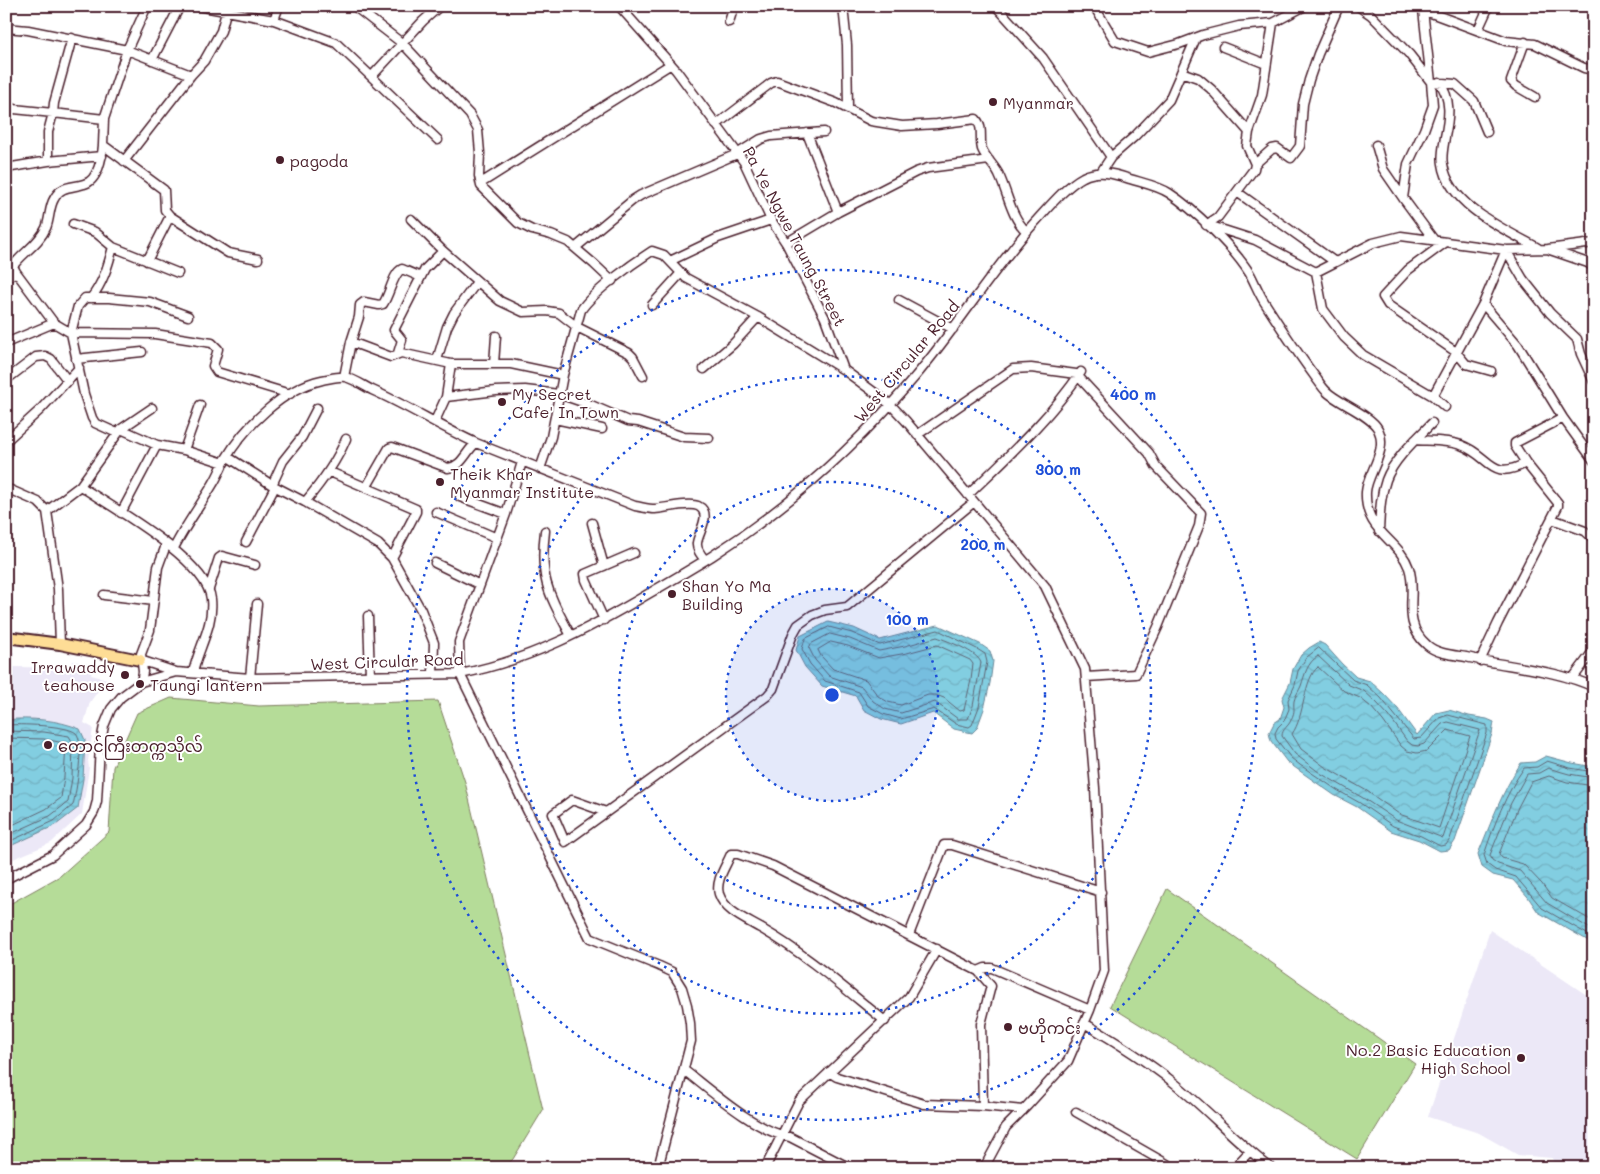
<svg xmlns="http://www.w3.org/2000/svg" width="1600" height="1174" viewBox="0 0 1600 1174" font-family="Mali,'Noto Sans Myanmar',sans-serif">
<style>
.built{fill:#ece8f7}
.green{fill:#b5dc98;stroke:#807e62}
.water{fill:url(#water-waves);stroke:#6c8898}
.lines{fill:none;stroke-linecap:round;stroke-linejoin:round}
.shore{stroke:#606574;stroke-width:1}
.minor-casing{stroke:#4a1f2b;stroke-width:11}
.major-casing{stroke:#4a1f2b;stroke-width:14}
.minor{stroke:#fff;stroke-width:8}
.major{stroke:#fedd96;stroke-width:10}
.ring{fill:none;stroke:#1d4ed8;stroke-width:2.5;stroke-dasharray:2.5 5}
.poi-dot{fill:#4a1f2b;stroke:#fff;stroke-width:2}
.labels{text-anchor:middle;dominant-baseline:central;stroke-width:4;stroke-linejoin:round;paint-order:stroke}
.poi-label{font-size:16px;fill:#4a1f2b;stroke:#fff;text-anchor:start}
.street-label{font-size:16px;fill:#4a1f2b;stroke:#fff}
.centre{fill:#1d4ed8;stroke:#fff;stroke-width:2.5}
.ring-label{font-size:15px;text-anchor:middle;font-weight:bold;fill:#1d4ed8;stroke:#fff;stroke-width:4;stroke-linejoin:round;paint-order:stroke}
</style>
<defs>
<pattern id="water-waves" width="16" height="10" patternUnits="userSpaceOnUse" patternTransform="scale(1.25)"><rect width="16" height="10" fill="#82cee1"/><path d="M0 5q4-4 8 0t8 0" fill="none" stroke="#72b0c1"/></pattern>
</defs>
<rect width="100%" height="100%" fill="#fff"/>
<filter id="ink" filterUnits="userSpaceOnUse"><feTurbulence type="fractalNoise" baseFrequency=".02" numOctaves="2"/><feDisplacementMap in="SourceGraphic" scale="10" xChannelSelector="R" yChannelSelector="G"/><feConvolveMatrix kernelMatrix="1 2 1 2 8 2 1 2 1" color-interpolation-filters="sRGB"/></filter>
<g filter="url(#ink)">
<!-- built -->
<path class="built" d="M6,651L14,652V667L70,668L73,661L93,665L91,675L107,679L90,702L84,723L93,728L88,761L89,768L82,814L51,843L6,862Z
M1490,930L1594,1000V1168H1556L1552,1158L1518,1155L1479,1133L1428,1117Z"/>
<!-- green -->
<path class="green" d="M171,698L259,706L438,701L465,782L543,1110L513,1159L505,1168H6V906L60,876L109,832L113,767L137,713Z
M1167,889L1415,1064L1357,1159L1110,1006Z"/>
<!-- water -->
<path class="water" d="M828,622L854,628L880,640L938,625L980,644L990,651L993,661L990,683L984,709L977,728L972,733L954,729L933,713L901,724L881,719L864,710L856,696L822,686L805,667L796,650L800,636Z
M1319,642L1325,645L1342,664L1356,677L1370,681L1384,694L1398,709L1417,735L1436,713L1449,710L1469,716L1487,719L1494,722L1492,734L1455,841L1449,850L1440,851L1419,840L1391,831L1357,807L1334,795L1297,769L1287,762L1271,741L1269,733L1274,723L1280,719L1284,707L1282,699L1290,683L1293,669L1301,655L1309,648Z
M6,720C29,717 59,720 80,729L85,740L83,779L78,808L56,825L6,848Z
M1546,756L1572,763L1594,767V944L1538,912L1528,897L1513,880L1493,875L1482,867L1478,854C1491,823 1502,791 1521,763L1535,762Z"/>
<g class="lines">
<!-- shore -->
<path class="shore" d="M829,627L852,633L880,645L938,630L977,649L985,654L987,662L979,707L972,725L969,727L956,724L934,709L901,719L883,714L868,706L859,692L825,681L810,664L802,649L805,639Z
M830,634L850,639L879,651L905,646L937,637C948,641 978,652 981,663L973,706L968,719H958L935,702L901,713L885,709L873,701L862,687L829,676L815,660L809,648L811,644Z
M831,642L848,646L879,658L907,653L937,645L970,660L973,664L971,680L964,710L960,711L944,698L936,695H928L901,705L888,702L878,696L866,680L833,669L821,656L818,650Z
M1319,648L1353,680L1367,685L1381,698L1414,739L1421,738L1439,718L1448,715L1487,725V733L1450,839L1446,845L1440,846L1421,836L1393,826L1360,803L1337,790L1300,765L1291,758L1276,739L1275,733L1278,727L1284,721L1289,709L1288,700L1295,685L1298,671L1306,658Z
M1318,656L1349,685L1364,691L1376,702L1389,716L1407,741L1412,745L1418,746L1424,744L1442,724L1448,722L1480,730L1443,838L1396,820L1363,798L1320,773L1295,754L1282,736C1282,729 1289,726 1291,720C1296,709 1293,710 1294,701C1295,696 1299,691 1301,686C1305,674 1307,663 1318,656Z
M1318,667L1344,691L1360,698L1371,707L1383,721L1401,746L1407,751L1417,753L1427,751L1448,730L1470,736L1439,828L1399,814L1367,791L1325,767L1301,749L1292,734C1305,716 1303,679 1318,667Z
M6,725C18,724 67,725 76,733C85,741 76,793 73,805L54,821L6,843
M6,731L44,732L69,736L73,743L72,778L68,802L50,816L6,836
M6,738L44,739L64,743L66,745L64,777L61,798L46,809L6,828
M1594,772L1570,768L1547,761L1537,767L1524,768C1506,793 1494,825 1484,855L1487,864L1495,870L1516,877L1542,908L1594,938
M1594,778L1569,774L1548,768L1539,773L1527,774L1511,803L1490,855L1492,860L1498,864L1520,871L1547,903L1594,931
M1594,786L1567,782L1549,776L1531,782L1518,807L1499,854L1502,858L1523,864L1542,884L1552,898L1594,922"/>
<!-- minor casing -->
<g class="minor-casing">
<path id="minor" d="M147,6L127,50L104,119L103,145L164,190L165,210L170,216L228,253L258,259
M198,6L274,20L336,43L438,140
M354,6L403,44L470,115L478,130L480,153L479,176L481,186L518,223L532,230L551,235L568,242L594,264L612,281
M619,6L676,70L744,162L771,220L786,243L825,318L844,370L890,404L906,421L1045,586L1085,669L1095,788L1104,971L1090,1010L1068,1061L1027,1106L1006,1127L984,1168
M843,6L847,45L848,109
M996,6L1043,58L1111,157
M1094,6L1115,41L1148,52L1179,44L1203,35L1239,26L1273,23L1305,6
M1358,6L1371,15L1409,54L1431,82L1433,105L1424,130L1408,164L1403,198L1434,240
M1421,6L1423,10L1506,41L1535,44L1584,68L1594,70
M1423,10L1431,82L1455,84L1474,101L1487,132
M274,20L279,6
M729,22L734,6
M6,28L28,30L127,50L191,75
M1478,30L1489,6
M1525,42L1511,81L1516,86L1535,97
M1223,47L1266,64
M152,60L180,6
M1181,72L1198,78L1211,89L1249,132
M372,76L423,21L440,6
M1439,82C1452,99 1449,118 1445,137C1444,145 1441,156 1443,164C1449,206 1506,230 1538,248
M6,105L14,109L53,113L54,103L72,38
M716,125L771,83L777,81L836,103L871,121L902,126L937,124L976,119C984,128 979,138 982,149C986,159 995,166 999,175C1008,194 1011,217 1026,231
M807,133L838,212
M103,145C102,157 98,181 84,184C72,188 61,185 54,199C49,207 50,219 46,228C39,244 22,253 13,266L16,272L54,323L71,333L155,334L212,343L218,349L213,366L217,372L290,394
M1376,145L1383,169L1403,198
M48,161V132L53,113L104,119
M124,161L191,75L204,61L221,31L226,12
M1255,164L1272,149L1277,148L1291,158L1300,146L1303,104L1309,80L1318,54L1339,6
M6,168L48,161L102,156
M1101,172L1111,157L1135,136L1169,100L1196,38
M481,183L671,64
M1237,192L1335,262
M411,219L443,251L500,301L523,312L547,311L559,313L577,327L629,353L633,357L643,376
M73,224L95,232L113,247L178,273
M1206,225L1218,217L1254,169L1255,164L1247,146L1249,132L1262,95L1273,23
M1208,225L1255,240L1316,272L1373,243L1401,236L1506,250L1548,249L1594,243
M1446,242L1408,270L1383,297L1388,305L1456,352L1466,364L1491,371
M786,243L838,212L916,172L928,168L989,160
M575,248L633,200L641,195L737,154L761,139L771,136L824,132
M1506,250L1523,279L1550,313L1577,339L1581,354L1594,382
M1550,250L1588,263L1594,268
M147,261L170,216
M670,261L718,238L771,220
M1316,272L1323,309L1344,337L1363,355L1433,396L1445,407
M6,278L16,272
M91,298C103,283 108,266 113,247
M899,300L953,329
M1483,304L1518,345L1563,418L1594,461
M652,305L681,273
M351,342L391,357L401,353L451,364H511L563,375
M6,343L54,323
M398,353L402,340L394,330L425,269L443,251
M76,359L142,352
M437,360L447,327L454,313L477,282
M494,364L496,336
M704,369L733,344L758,317
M344,377L351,342L359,317L360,305L364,302L379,305L383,304C390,294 393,273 402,269L421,277
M6,380L36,357L45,356L51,359L68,381
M1433,396L1483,304L1506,250
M446,397L451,364
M555,419L602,429
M435,421L446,397L496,391L525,390L559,394L591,405L628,421L638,422L684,437L709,438
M121,429L157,445L184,450L224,463
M117,433L95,423L92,418L84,394L71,333L78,306L85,298H109L150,302L188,316
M917,435L1013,369L1031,368L1076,374L1149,453L1156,466L1201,513L1199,526L1158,627L1136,674L1086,677
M1415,440C1430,441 1447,440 1461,445C1491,456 1490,482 1526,463
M6,441L40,410L79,368
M184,450L200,405
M228,457L272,485L305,502L378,544L392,558L421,610L434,643L433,674
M522,462L506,514L459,642L460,674L590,938L659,966L672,972L682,988L687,1005L690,1023L691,1041L658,1168
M540,469L551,437L563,375L581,310C594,291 632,264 652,251L664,255L686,278L758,317L844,370
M330,472L416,509V512L392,558
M272,485L283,461L302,437L317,408
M80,486C112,507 207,560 211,599C214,626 198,648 193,673
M6,488L38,502L47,511L58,589L60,644
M366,488L389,448L392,447L448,468C462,467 466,451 476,443
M968,495C1008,456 1050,418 1081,372
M460,497L506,514
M305,502C322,482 336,463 346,439
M47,511L80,486L121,429L152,408
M436,512L497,538
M121,513L157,445
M1552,519L1585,531L1594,539
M592,523L604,566
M545,531C539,580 549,594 571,636
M1379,531C1380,514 1380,497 1386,480C1393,460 1417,438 1432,423
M246,542L275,487
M174,548C185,526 200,506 213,484C218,476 221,468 225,460C244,427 284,388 322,380C329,379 338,376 345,377C354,379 364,386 372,390C408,406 441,427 476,443L635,506C642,507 648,509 655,509C666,508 689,502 698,506C713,513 698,533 697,543C696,549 701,555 705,560
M435,563L480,585
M209,589L219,558L222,556L255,565
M104,595L154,601
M368,616L370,676
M604,620L586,580L585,574L634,553
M140,660L176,672
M1480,661L1498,623L1558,506V503L1526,463L1515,446V443L1563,418
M250,678L257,604
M1573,678L1594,650
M141,682L143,672L141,654L150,630L158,567L165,548V543
M606,812L572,800L553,814L565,842L767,696L773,689L793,634L798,625L812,615L825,610L847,607L974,502
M6,879L53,855L86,825L94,812L97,801L100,746L104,726L111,709L121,697L141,682L176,672L250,678L460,674C528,661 589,629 648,594C669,582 691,569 712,556C787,508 856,446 914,378C957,328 991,271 1035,222C1048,208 1066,186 1083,177C1099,169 1114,174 1130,179C1143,183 1158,186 1169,193C1194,209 1234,248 1250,274C1255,283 1259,294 1265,303C1281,328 1298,354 1316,378C1319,382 1322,387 1326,391C1338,403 1371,415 1378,429C1389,451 1367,473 1366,492C1364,532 1399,539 1409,568C1418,594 1400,622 1427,645C1437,654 1454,655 1466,657C1508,667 1554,669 1594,687
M909,935L944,845H952L1101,892
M978,971L991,986L981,1024L983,1106
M885,1021C845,989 807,955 762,929C747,920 725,912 719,894C715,881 726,866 731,854H738L773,866L978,971L985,968H992L1090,1010
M1084,1023C1115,1041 1145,1060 1173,1082C1207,1109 1236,1142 1271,1168
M684,1070C711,1091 757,1132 790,1137L850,1168
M829,1072L837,1077L924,1104L983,1106L1023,1110
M1076,1112L1174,1168
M765,1168L799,1101L909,997L937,949
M1234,1168L1249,1152"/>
</g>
<!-- major casing -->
<g class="major-casing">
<path id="major" d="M6,637L60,644L140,660"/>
</g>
<!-- minor -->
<use href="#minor" class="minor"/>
<!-- major -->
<use href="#major" class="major"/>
</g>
</g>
<!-- distance rings -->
<circle cx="832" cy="695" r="106" fill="#1d4ed8" fill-opacity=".12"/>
<g class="ring">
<circle cx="832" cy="695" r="106"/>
<circle cx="832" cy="695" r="213"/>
<circle cx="832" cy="695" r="319"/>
<circle cx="832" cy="695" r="425"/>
</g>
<!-- markers -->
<g class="poi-dot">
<circle cx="993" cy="102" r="5"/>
<circle cx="280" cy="160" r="5"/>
<circle cx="502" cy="402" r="5"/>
<circle cx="440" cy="482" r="5"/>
<circle cx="672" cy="594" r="5"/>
<circle cx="125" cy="675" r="5"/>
<circle cx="140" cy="684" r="5"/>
<circle cx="48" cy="745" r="5"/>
<circle cx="1008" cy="1027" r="5"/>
<circle cx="1521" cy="1058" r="5"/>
</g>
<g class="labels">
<!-- poi labels -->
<g class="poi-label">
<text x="1003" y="102">Myanmar</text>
<text x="290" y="160">pagoda</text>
<text x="512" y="393">My Secret<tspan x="512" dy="18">Cafe' In Town</tspan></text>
<text x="450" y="473">Theik Khar<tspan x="450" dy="18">Myanmar Institute</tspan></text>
<text x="682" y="585">Shan Yo Ma<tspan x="682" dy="18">Building</tspan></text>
<text x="115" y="666" text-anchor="end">Irrawaddy<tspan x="115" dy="18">teahouse</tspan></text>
<text x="150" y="684">Taungi lantern</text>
<text x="58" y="745">တောင်ကြီးတက္ကသိုလ်</text>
<text x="1018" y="1027">ဗဟိုကင်း</text>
<text x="1511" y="1049" text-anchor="end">No.2 Basic Education<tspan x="1511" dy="18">High School</tspan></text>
</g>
<!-- street labels -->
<g class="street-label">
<text transform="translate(795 236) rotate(62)">Pa Ye Ngwe Taung Street</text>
<text transform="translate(906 361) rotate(-50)">West Circular Road</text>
<text transform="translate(387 661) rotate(-2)">West Circular Road</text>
</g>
</g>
<circle cx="832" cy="695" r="8" class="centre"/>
<g class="ring-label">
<text x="1133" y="400">400 m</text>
<text x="1058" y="475">300 m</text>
<text x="983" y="550">200 m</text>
<text x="907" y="625">100 m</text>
</g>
<!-- margin -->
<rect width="1600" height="1174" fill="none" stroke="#fff" stroke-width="25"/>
<rect x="12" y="12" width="1575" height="1149" fill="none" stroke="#4a1f2b" stroke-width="2" filter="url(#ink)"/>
</svg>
